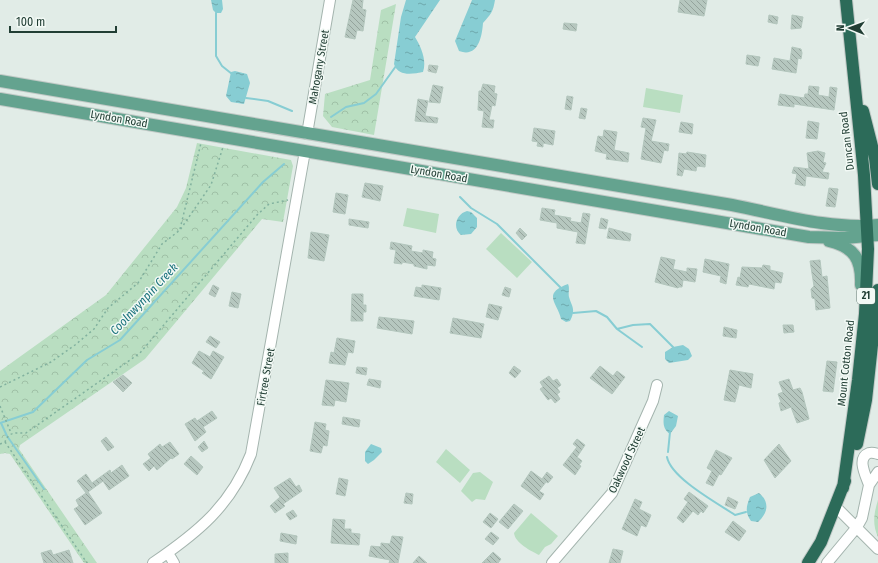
<svg xmlns="http://www.w3.org/2000/svg" width="878" height="563" viewBox="0 0 878 563" font-family="'Fira Sans Condensed',sans-serif">
<style>
.grass{fill:#b9dec1}
.forest{fill:url(#forest-crowns)}
.water{fill:url(#water-ripples)}
.lines{fill:none;stroke-linecap:round;stroke-linejoin:round}
.stream{stroke:#87cdd3;stroke-width:2}
.building{fill:url(#building-back-hatch);stroke:#b3c6bd}
.minor-casing{stroke:#a4b4ae;stroke-width:12}
.major-casing{stroke:#c1c9c6;stroke-width:14}
.highway-casing{stroke:#c1c9c6;stroke-width:14}
.path{stroke:#81b19e;stroke-width:1.5;stroke-dasharray:2 3;stroke-linecap:butt}
.minor{stroke:#fff;stroke-width:10}
.major{stroke:#64a38f;stroke-width:12}
.highway{stroke:#2c6b59;stroke-width:12}
.labels{text-anchor:middle;dominant-baseline:central;stroke-width:3;stroke-linejoin:round;paint-order:stroke}
.shield{fill:#f2f9f5;stroke:#60766e;stroke-width:1}
.shield-label{font-size:10px;font-weight:bold;fill:#213e34}
.street-label{font-size:11px;fill:#213e34;stroke:#f2f9f5}
.water-label{font-size:12px;font-style:italic;fill:#19727c;stroke:#f2f9f5}
</style>
<defs>
<pattern id="forest-crowns" width="20" height="18" patternUnits="userSpaceOnUse"><rect width="20" height="18" fill="#b9dec1"/><path d="M2 6a3 3 0 1 1 6 0M12 15a3 3 0 1 1 6 0" fill="none" stroke="#9fc0a6"/></pattern>
<pattern id="water-ripples" width="26" height="14" patternUnits="userSpaceOnUse"><rect width="26" height="14" fill="#87cdd3"/><path d="M2 4q2-2 4 0t4 0M15 11q2-2 4 0t4 0" fill="none" stroke="#6ea8ac"/></pattern>
<pattern id="building-back-hatch" width="6" height="6" patternUnits="userSpaceOnUse"><rect width="6" height="6" fill="#b6c7bf"/><path d="M-1 5l2 2M0 0l6 6M5-1l2 2" fill="none" stroke="#94a39c"/></pattern>
</defs>
<rect width="100%" height="100%" fill="#e1ece7"/>
<!-- grass -->
<path class="grass" d="M646,88L683,95L680,113L643,107Z
M407,208L439,214L436,233L403,226Z
M501,233L532,262L517,278L486,249Z
M446,449L470,470L460,483L436,462Z
M480,472L493,482L485,500L476,499L472,502L461,491L473,473Z
M531,513L558,536L551,544L545,547L539,555C531,551 515,543 514,533Z"/>
<!-- forest -->
<path class="forest" d="M396,4L374,135L332,127L323,116L325,94L370,80L381,10Z
M197,143L291,160L293,166L283,222L262,219L145,359L20,445L19,449L97,563H84L10,454L5,453L0,454V371L106,295L177,207L186,188Z
M878,500V537C872,524 874,513 878,500Z"/>
<!-- water -->
<path class="water" d="M211,0H222L223,9L221,13H216L213,10Z
M406,0H440L415,37C421,47 427,60 423,72C413,74 398,77 394,64L401,17Z
M472,0H495C493,12 491,14 483,23C482,37 478,58 459,51L455,41Z
M235,71L247,74L250,83L244,104L231,102L226,96L231,72Z
M467,211L471,212L477,218V227L471,234L461,235C452,228 456,214 467,211Z
M568,284C570,288 568,293 569,297C572,307 576,309 570,321L566,322L561,319C558,303 541,294 568,284Z
M683,345L689,349L692,356L688,360L669,363L665,359V352L673,347Z
M669,411L678,416L676,426L670,434C663,429 663,423 664,415Z
M371,444L381,448L382,452L374,460L368,464L365,461V452Z
M759,493C770,502 768,513 758,522L751,521C745,512 746,507 750,497Z"/>
<g class="lines">
<!-- stream -->
<path class="stream" d="M216,13V56L222,66L232,74
M246,98L268,101L292,111
M331,117L346,107L364,103L376,94L396,66
M460,197L471,208L497,224L561,288
M573,313L596,311L607,317L617,329L642,347
M617,329L633,325L650,324L673,347
M0,423L33,412L87,360L120,340L263,182L284,164
M1,423L7,436L44,489
M668,452L670,432
M667,457C671,478 717,503 735,515L746,512"/>
</g>
<!-- building -->
<path class="building" d="M353,0H363L362,9L366,10L363,31L357,30L355,39L345,37Z
M680,0H707L704,16L678,12Z
M769,15L778,17L777,24L768,22Z
M792,15L803,17L801,28L791,29Z
M564,23L577,24L576,31L563,29Z
M792,47L801,49L802,53L801,59L798,58L796,73L772,69L774,58L790,61Z
M747,55L760,57L758,66L746,64Z
M429,65L438,66L436,73L428,71Z
M483,84L495,86L494,93L497,94L495,106L492,105L489,120H494L493,128L482,127L484,111L478,110L479,91H481Z
M433,85L443,87L440,103L429,102Z
M809,86L819,87L818,95L829,97L830,87L837,88L834,110L794,104V107L778,105L780,94L804,98L805,94H808Z
M567,96L573,97L571,110L565,109Z
M418,99L428,101L425,116L438,118L437,123L415,121Z
M581,108L587,109L585,119L579,118Z
M643,118L656,120L651,141L669,144L668,151L664,150L661,163L641,159L646,128L641,127Z
M808,121L819,123L817,139L806,138Z
M681,122L693,124L692,134L679,132Z
M534,128L555,131L553,145L543,143V147L537,146L538,142L532,141Z
M604,130L617,132L614,150L629,153L628,162L606,159L607,154L595,151L598,136L603,137Z
M818,151L825,153L823,162L826,163L822,172L829,173L828,179L806,176L805,186L795,184L797,174L792,173L794,167L809,169L807,153Z
M687,152L706,155L705,167L697,166L696,171L684,169L682,176L677,175L679,153L686,154Z
M365,183L383,186L380,201L362,197Z
M829,188L838,189L835,207L826,206Z
M336,193L348,195L345,214L333,212Z
M542,208L555,210L554,215L571,218L570,221L581,223L583,213L590,214L585,244L576,243L578,232L557,228V223L540,220Z
M601,218L608,220L606,229L599,228Z
M349,219L369,222L368,228L349,225Z
M520,228L527,235L522,240L516,233Z
M609,228L631,234L630,241L607,238Z
M311,232L329,235L324,261L308,258Z
M391,242L412,246L411,251L423,253V250L433,252L432,258L436,259L435,266L427,265V269L414,266V264L402,262V264L394,263L396,250L390,249Z
M661,257L675,260L673,269L687,272V268L697,269L695,282L683,280L682,287H679L678,288L655,282Z
M705,259L729,264L726,284L720,282L721,276L703,272Z
M820,260L822,277L827,276L830,308L816,310L815,299L812,298L811,289L814,286L810,261Z
M763,265L770,266V270L783,273L781,283L775,282L774,289L749,284L748,287L736,285L738,277L740,278L742,267L762,268Z
M213,285L219,288L215,297L209,294Z
M422,285L441,288L439,300L414,296L416,287L422,288Z
M505,287L511,289L509,297L502,295Z
M232,292L241,294L238,308L229,306Z
M352,294H363V305H366V312H363V321H351Z
M489,304L502,307L498,320L486,317Z
M379,317L414,321L412,334L377,328Z
M453,318L484,324L481,338L450,333Z
M783,325H793L794,332L784,333Z
M724,327L737,330L736,338L723,336Z
M210,336L220,342L216,348L206,342Z
M337,338L355,341L353,353L348,352L345,365L329,363L331,352L334,353Z
M199,351L210,357L213,351L224,357L211,379L202,373L204,371L192,363Z
M827,361L837,362L833,392L823,391Z
M514,366L521,371L515,378L509,373Z
M600,366L613,376L617,371L625,377L612,394L590,378Z
M357,367L367,368L366,375L356,373Z
M730,370L753,374L751,388L739,385L735,402L724,400Z
M123,375L132,383L123,392L113,382Z
M549,376L553,381L557,379L561,385L557,388L560,392L557,394L560,399L555,403L551,398L548,400L540,389L543,387L540,382Z
M369,379L381,381L380,388L367,385Z
M789,379L793,390L800,388L802,392L809,419L797,423L791,407L781,411L779,403L781,402L778,394L783,392L779,382Z
M326,380L349,383L346,402L335,400L334,406L322,405Z
M212,411L217,418L203,427L206,432L195,441L185,424L195,418L197,421Z
M343,417L360,420L359,427L342,424Z
M315,422L326,424L325,430L329,431L327,446L323,445L321,453L310,451Z
M106,437L114,447L108,451L101,441Z
M577,439L585,445L577,457L582,461L579,465L581,466L575,475L563,465L577,447L573,444Z
M204,441L208,448L202,452L198,447Z
M170,442L179,454L172,459L171,458L157,470L154,466L149,471L143,464L151,458L148,454L160,444L162,447Z
M779,444L791,461L775,478L764,460Z
M716,450L732,458L721,475L719,474L713,486L706,483L712,471L707,468Z
M191,456L203,467L197,475L184,464Z
M122,465L129,476L109,490L103,481L88,492L102,513L85,525L74,509L79,506L76,500L86,493L77,481L86,474L92,483L110,470L111,473Z
M531,471L546,482L539,491L544,494L540,500L521,486Z
M547,472L553,477L548,483L542,479Z
M290,478L296,487L299,485L302,491L283,504L285,506L275,513L270,506L280,497L274,488Z
M339,478L348,480L345,496L336,494Z
M689,492L708,506L703,513L701,511L698,515L693,511L683,523L677,518L688,502L684,499Z
M406,493L413,494L412,504L404,503Z
M728,497L738,502L735,509L725,505Z
M635,499L642,502L639,509L651,515L646,527L641,525L637,536L622,529Z
M514,504L523,511L508,529L499,522Z
M293,510L297,516L290,520L286,514Z
M490,513L498,519L491,528L483,522Z
M333,519L345,520L344,529H351V533L360,534L359,545L331,543Z
M733,521L746,531L739,541L725,532Z
M491,532L499,538L493,545L485,539Z
M281,533L297,536L296,544L280,541Z
M392,536L403,537L398,563H389L390,560L369,556L371,546L381,547V543L390,544Z
M613,549L623,551L620,563H609Z
M51,550L53,555L69,550L73,563H44L41,553Z
M493,552L501,559L498,563H482Z
M288,553V563H275V554Z
M419,556L427,563H413Z"/>
<g class="lines">
<!-- minor casing -->
<g class="minor-casing">
<path id="minor" d="M307,134L330,0
M869,485C866,476 856,458 869,453C873,452 875,453 878,454
M836,507L878,549
M168,553L174,563
M153,563C197,533 231,506 251,454L305,151
M552,563L612,493L653,401L657,385
M827,563L857,527L862,518L869,485L878,472"/>
</g>
<!-- major casing -->
<g class="major-casing">
<path id="major" d="M0,81L732,205C779,214 830,230 878,225
M0,99L809,237L845,238L878,235
M829,241C854,247 862,259 861,285"/>
</g>
<!-- highway casing -->
<g class="highway-casing">
<path id="highway" d="M863,111L875,158L878,184
M857,444L866,400L878,290
M843,488L858,380L865,314L868,249L864,175L846,0
M808,563L821,542L845,481"/>
</g>
<!-- path -->
<path class="path" d="M180,229L201,143
M0,387L51,362L75,345L94,329L108,308L138,283L162,244L180,230L211,185L223,147
M0,406L11,433
M5,442L87,563
M0,444L5,442C9,431 16,433 26,433L140,353L257,215L269,204L288,200"/>
<!-- minor -->
<use href="#minor" class="minor"/>
<!-- major -->
<use href="#major" class="major"/>
<!-- highway -->
<use href="#highway" class="highway"/>
</g>
<g class="labels">
<!-- shield labels -->
<rect class="shield" x="857" y="288" width="18" height="16" rx="3"/>
<g class="shield-label">
<text x="866" y="296">21</text>
</g>
<!-- street labels -->
<g class="street-label">
<text transform="translate(319 67) rotate(-80)">Mahogany Street</text>
<text transform="translate(119 119) rotate(10)">Lyndon Road</text>
<text transform="translate(847 141) rotate(-97)">Duncan Road</text>
<text transform="translate(439 174) rotate(10)">Lyndon Road</text>
<text transform="translate(758 228) rotate(10)">Lyndon Road</text>
<text transform="translate(846 363) rotate(-84)">Mount Cotton Road</text>
<text transform="translate(266 377) rotate(-80)">Firtree Street</text>
<text transform="translate(627 460) rotate(-65)">Oakwood Street</text>
</g>
<!-- water labels -->
<g class="water-label">
<text transform="translate(144 299) rotate(-47)">Coolnwynpin Creek</text>
</g>
</g>
<!-- north arrow -->
<g transform="translate(850 28) rotate(271)" stroke="#f2f9f5" stroke-width="3" paint-order="stroke">
<path d="M0-3L7 15L0 10L-7 15Z" fill="#213e34"/>
<text y="-6" font-size="11" font-weight="bold" text-anchor="middle" fill="#213e34">N</text>
</g>
<!-- scale -->
<path d="M10 26v6h106v-6" fill="none" stroke="#213e34" stroke-width="2"/>
<text x="16" y="26" font-size="12" fill="#213e34" stroke="#f2f9f5" stroke-width="3" paint-order="stroke">100 m</text>
</svg>
